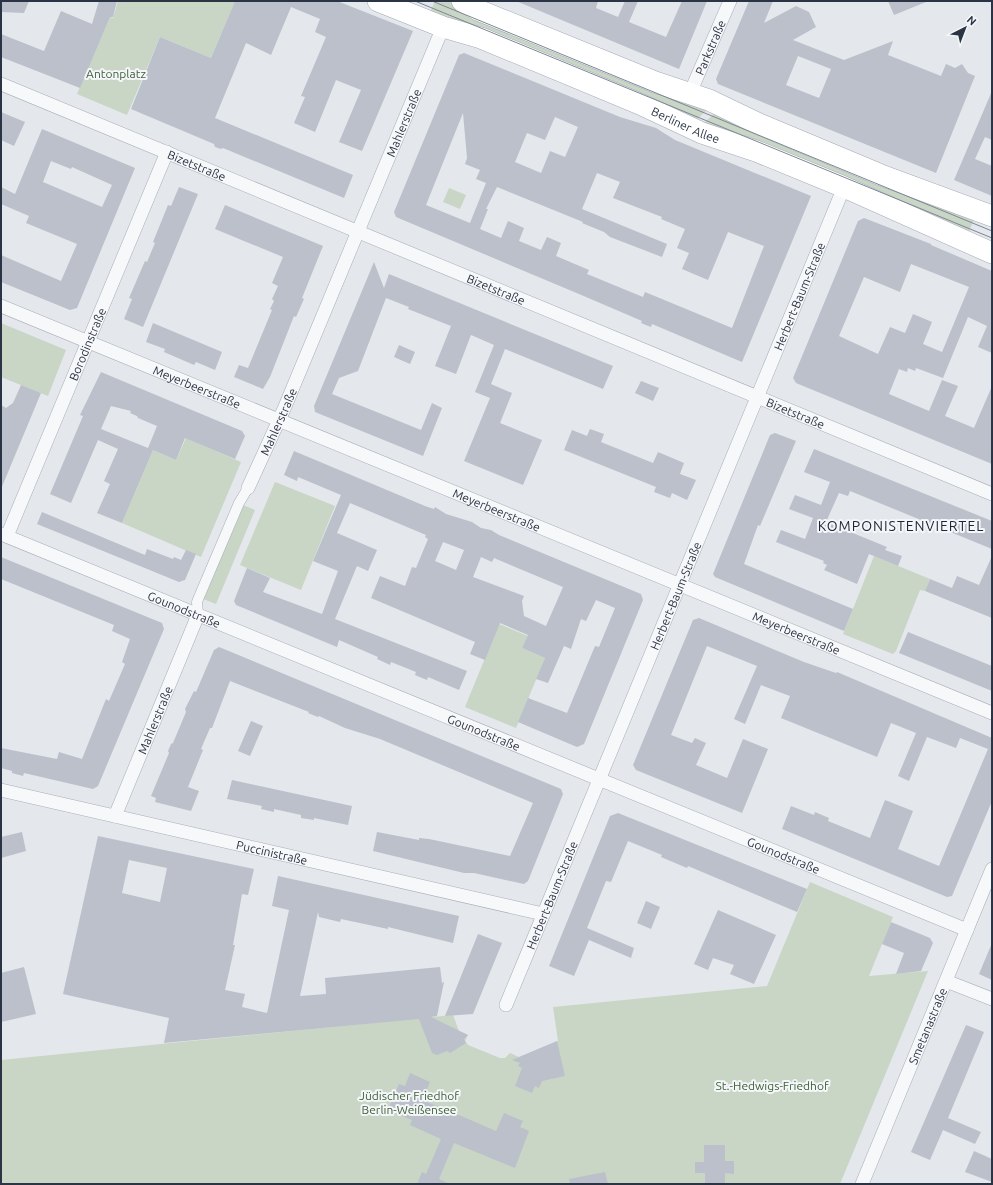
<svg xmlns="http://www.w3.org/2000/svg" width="993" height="1185" viewBox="0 0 993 1185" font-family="Ubuntu,sans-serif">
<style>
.green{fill:#c9d6c5}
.building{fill:#bbc0ca;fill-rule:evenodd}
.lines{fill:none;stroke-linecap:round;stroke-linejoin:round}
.pedestrian-casing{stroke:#a9aeb7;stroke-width:11}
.minor-casing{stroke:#a9aeb7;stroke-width:14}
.primary-casing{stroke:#a3abb8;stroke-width:22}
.pedestrian{stroke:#f7f8fa;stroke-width:10}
.minor{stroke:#f7f8fa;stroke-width:13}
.primary{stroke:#fff;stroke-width:21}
.tram{stroke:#7d8696;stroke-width:1}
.labels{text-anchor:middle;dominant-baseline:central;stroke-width:4;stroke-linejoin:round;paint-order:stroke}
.street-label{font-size:12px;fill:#2b3445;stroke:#f4f6f9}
.park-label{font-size:12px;fill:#3f6138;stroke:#f4f6f9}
.quarter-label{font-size:14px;letter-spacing:1px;fill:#1d2536;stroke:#f4f6f9}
</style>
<rect width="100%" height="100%" fill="#e4e7ec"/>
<!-- green -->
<path class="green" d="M118,1H235L211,58L160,37L127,115L77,94L110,17L113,18Z
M435,1H450L477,16L707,110L693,123L429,15Z
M718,110L976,215L967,236L704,123Z
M449,188L466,195L460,209L443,202Z
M1,323L66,350L48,396L1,377Z
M186,438L241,462L201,557L122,523L153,450L176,460Z
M275,482L335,506L301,590L240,565Z
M236,502L255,510L216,604L198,597Z
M874,556L930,579L925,591L920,590L896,651L893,654L843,634Z
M499,624L528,636L522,648L545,658L516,728L465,707Z
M810,882L893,917L869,976L928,971L840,1184H1V1060L453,1015L459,1031L468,1035L465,1041L468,1045L500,1058H505L510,1053L519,1057L558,1041L553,1007L767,986Z"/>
<!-- building -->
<path class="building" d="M1,1H29L24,13L1,12Z
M99,1H117L113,17H110L80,88L1,57V34L44,51L61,11L92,24Z
M235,1H337L413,31L362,151L339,142L361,90L336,80L315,132L294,123L305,97L301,96L326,37L315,32L320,19L291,7L271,55L246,43L215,118L353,175L344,198L223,148L221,149L215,147L214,144L131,109L160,37L211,58Z
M516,1H598L596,8L618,17L625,1H638L629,22L666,37L682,1H707L679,69Z
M749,1H773L764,23L796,6L809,12L816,27L793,40L844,60L893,41L888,55L941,76L946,64L955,68L962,64L968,73L975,76L936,173L718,84L716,79ZM798,56L831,69L819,98L786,85Z
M888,1H926V2L894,15Z
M464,53L620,117L656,128L675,140L811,196L742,362L652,324L651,327L641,323L642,321L579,294L396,217L394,212L459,55ZM463,113L467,158L465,164L480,170L476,179L486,183L470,223L426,205ZM555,117L578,127L565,157L550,151L541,173L515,162L527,133L545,140ZM597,173L620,182L613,198L662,217L661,219L685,229L677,248L689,253L682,269L708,280L728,232L764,246L732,328L645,292L643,297L587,274L589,270L556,256L561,243L547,237L541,250L519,241L524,228L508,221L501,238L480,229L488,209H486L497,187L583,222L582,223L604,232L610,237L662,257L667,244L582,209Z
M992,91V140L985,137L975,159L992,166V196L954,180Z
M1,112L25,122L14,146L1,140Z
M42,129L135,168L77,308L70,310L1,282V255L61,281L77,244L26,223L29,216L1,204V187L15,194ZM51,161L71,169L72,167L112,185L102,207L43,182Z
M179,187L198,194L143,327L124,319L132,299L129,298L145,261L147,262L155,243L153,242L168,205L171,206Z
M225,205L323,246L302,298L304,299L296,317L294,316L270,377L263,389L234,377L239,365L248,368L272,310L270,309L274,301L272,299L278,286L272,283L283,257L215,229Z
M864,218L931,244V245L992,271V353L978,347L987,326L968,317L943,378L916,368L915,371L908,368L907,372L899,369L889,394L929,411L942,380L958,386L945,416L974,428L992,386V464L796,383L793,378L858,221ZM911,264L969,287L942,352L923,344L932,322L913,314L905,333L890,327L878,354L839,336L864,277L900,292Z
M374,262L384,288L389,274L613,366L603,389L505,349L491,384L512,393L500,423L542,440L523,485L464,461L490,398L475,392L494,345L471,335L456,374L435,366L451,326L408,309L409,307L386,298L358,371L339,378L332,394L421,430L432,403L442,408L423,456L315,412L314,406Z
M153,323L222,352L215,370L196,362L194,365L164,352L165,349L146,342Z
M399,345L415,352L410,364L394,357Z
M101,372L242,431L245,436L235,459L185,438L176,460L153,450L122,523L97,513L110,484L104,481L118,449L98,440L71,503L50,494L83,416L80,415ZM111,406L131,411L130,413L137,416L138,418L157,426L148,448L101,429Z
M641,381L659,388L653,401L635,393Z
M21,385L41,393L1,489V405L6,408L13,403Z
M590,429L604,434L601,442L653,463L658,452L684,463L680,474L696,480L687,500L672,493L670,498L654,492L656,487L564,450L572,430L587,436Z
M775,433L796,441L760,526L758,525L744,564L853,609L844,631L715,577L713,574L770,435Z
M814,449L992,521V549L850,491L848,496L839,493L826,522L887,547L885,550L902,556L898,566L869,554L857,584L824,570L827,565L823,563L824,561L776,542L781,530L805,539L813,518L789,509L795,495L821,505L830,482L804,472Z
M294,451L425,506L434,509L435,507L446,514L472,522L481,528L491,530L499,535L641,594L643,600L584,744L577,747L518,722L528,698L567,713L595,646L599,647L615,608L596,600L586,621L581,619L571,649L564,646L548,683L536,679L545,658L522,648L528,635L500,623L485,660L470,654L475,642L371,598L380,576L405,586L412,567L416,568L428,539L425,537L426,535L350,503L337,533L377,550L368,571L357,566L335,619L467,671L459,690L428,677L427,680L415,675L416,672L391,662L390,665L377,659L378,657L339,640L337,647L236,605L234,601L247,568L270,578L263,592L322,614L338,571L313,561L341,495L298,477L297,481L284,475ZM443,542L464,550L456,570L435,561ZM481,557L492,562L494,558L563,587L546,626L524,616L522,601L524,596L473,577Z
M42,512L145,555L147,549L173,559L174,557L181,560L186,550L196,554L185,580L179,582L37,524Z
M992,556V618L925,591L930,579L952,588L957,576L979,585Z
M1,557L162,623L164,629L98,786L93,789L24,773L23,776L12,773V771L1,768V748L57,759L59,752L82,759L106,699L109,701L125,664L122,662L130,639L112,631L114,625L1,579Z
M699,618L804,662L836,673L837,672L992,738V801L952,896L947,897L782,829L791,806L814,815L815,812L829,818L828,821L870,838L885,800L913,811L898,849L939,866L988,749L960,738L956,748L927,737L909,781L898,776L916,733L891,723L877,757L781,718L790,696L761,685L745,724L734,719L757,666L707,646L671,735L692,743L695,738L706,743L696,765L727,778L743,739L768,749L742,813L636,770L633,765L693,620Z
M908,632L992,666V691L899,653Z
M219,647L561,789L563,794L528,881L524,884L474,873H464L373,851L377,832L419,840V838L429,839L510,856L533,803L380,739L345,728L319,716L318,717L308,713L309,712L230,681L212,728H210L201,749L203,750L188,787L199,791L191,811L155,802L156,798L151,796L169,753L168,751L171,744L173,743L186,712L185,709L194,691L196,692L214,650Z
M251,721L263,726L250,756L238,751Z
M232,780L352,806L348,825L314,818V820L301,818V815L274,809V812L261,809L262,806L227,799Z
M618,813L807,889L797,912L688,866L687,868L661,857L662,855L628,841L611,882L606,881L587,928L634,948L631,958L589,940L574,976L549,966L610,816Z
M22,832L26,851L1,858V837Z
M98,836L254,869L248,895L242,894L233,945H235L225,990L245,994L242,1007L267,1013L289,910L272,906L278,876L459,916L453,943L388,927V929L341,919L340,922L319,917L318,912L300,996L326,994L325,978L440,967L442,983L444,982L437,1016L431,1017L468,1035L464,1039L466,1043L450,1053L447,1051L437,1055L432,1053L419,1019L164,1043L169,1018L63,994ZM129,860L167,868L160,902L122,893Z
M646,901L660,907L651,929L637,923Z
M718,910L776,935L754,984L730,974L734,965L713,958L708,970L694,964Z
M891,922L930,938L933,943L921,971L896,974L904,953L882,944Z
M478,934L502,943L484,987L473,1014L445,1016Z
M992,943V980L979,974Z
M24,967L36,1014L1,1022V973Z
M966,1025L984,1032L948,1118L981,1132L975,1144L943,1130L930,1160L911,1152Z
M557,1041L565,1076L542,1081L539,1088L535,1086L532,1093L515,1086L522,1068L518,1066L520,1063L512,1060Z
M410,1073L430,1082L422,1100L459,1115L496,1131L504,1113L523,1121L520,1127L529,1131L515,1168L454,1143L439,1179L450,1184H417L422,1172L426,1174L441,1139L410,1125L412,1120L388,1110L399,1084L405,1086Z
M704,1145H725V1161H734V1174L725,1173V1184H705V1173H695V1162H704Z
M974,1151L992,1159V1182L965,1172Z
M605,1172L608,1184H570L569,1179Z"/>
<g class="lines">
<!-- pedestrian casing -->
<g class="pedestrian-casing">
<path id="pedestrian" d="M198,615L197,602L199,597L239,503L248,488"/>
</g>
<!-- minor casing -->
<g class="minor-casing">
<g id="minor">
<path id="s1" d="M1,84L992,494"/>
<path id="s2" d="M690,93L730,1"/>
<path id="s3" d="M1,306L992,713"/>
<path id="s4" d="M248,488L284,409L443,27"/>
<path id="s5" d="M1,534L967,930"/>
<path id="s6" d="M7,536L167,152"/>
<path id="s7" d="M1,790L543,914"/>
<path id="s8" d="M115,816L198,615"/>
<path d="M946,981L992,999"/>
<path id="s9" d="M506,1005L844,187"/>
<path id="s10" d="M862,1184L992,869"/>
</g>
</g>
<!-- primary casing -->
<g class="primary-casing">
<g id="primary">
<path id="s11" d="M378,1L443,27L481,38L640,104L702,133L756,151L844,187L992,253"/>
<path d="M462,1L478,10L655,82L709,100L759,124L881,175L992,216"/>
</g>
</g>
<!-- pedestrian -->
<use href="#pedestrian" class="pedestrian"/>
<!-- minor -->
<use href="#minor" class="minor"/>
<!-- primary -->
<use href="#primary" class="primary"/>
<!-- tram -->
<path class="tram" d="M415,1L992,238
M432,1L992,231"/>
</g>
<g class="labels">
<!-- street labels -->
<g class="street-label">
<text stroke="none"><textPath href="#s2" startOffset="50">Parkstraße</textPath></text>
<text stroke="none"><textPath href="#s4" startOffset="397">Mahlerstraße</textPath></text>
<text stroke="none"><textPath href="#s11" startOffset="332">Berliner Allee</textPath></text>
<text stroke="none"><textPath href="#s1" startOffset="212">Bizetstraße</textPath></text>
<text stroke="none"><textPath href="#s1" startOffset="536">Bizetstraße</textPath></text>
<text stroke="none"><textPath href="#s9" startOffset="767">Herbert-Baum-Straße</textPath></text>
<text stroke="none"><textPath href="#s6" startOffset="208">Borodinstraße</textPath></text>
<text stroke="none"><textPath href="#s3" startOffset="212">Meyerbeerstraße</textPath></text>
<text stroke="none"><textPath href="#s1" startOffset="860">Bizetstraße</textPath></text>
<text stroke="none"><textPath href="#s4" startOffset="73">Mahlerstraße</textPath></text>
<text stroke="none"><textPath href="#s3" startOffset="536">Meyerbeerstraße</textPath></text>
<text stroke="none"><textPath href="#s9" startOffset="443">Herbert-Baum-Straße</textPath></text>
<text stroke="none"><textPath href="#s5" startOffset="198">Gounodstraße</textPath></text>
<text stroke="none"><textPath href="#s3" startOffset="860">Meyerbeerstraße</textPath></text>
<text stroke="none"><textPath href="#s8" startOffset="104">Mahlerstraße</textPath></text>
<text stroke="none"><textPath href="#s5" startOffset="522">Gounodstraße</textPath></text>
<text stroke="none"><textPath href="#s7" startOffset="278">Puccinistraße</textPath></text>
<text stroke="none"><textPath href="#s5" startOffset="846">Gounodstraße</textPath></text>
<text stroke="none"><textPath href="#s9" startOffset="119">Herbert-Baum-Straße</textPath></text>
<text stroke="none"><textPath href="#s10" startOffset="171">Smetanastraße</textPath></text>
</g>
<!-- park labels -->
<g class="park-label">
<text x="116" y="73">Antonplatz</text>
<text x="772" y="1085">St.-Hedwigs-Friedhof</text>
<text x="409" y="1095">Jüdischer Friedhof<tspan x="409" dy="14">Berlin-Weißensee</tspan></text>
</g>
<!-- quarter labels -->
<g class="quarter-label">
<text x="901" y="526">KOMPONISTENVIERTEL</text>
</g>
</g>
<!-- border -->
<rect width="993" height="1185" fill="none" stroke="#2b3445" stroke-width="4"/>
<!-- north arrow -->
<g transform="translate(965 28) rotate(42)" stroke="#f4f6f9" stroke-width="3" paint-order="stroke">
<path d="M0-3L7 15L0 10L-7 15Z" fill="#2b3445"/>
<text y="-6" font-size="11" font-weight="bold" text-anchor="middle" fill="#2b3445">N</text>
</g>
</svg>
